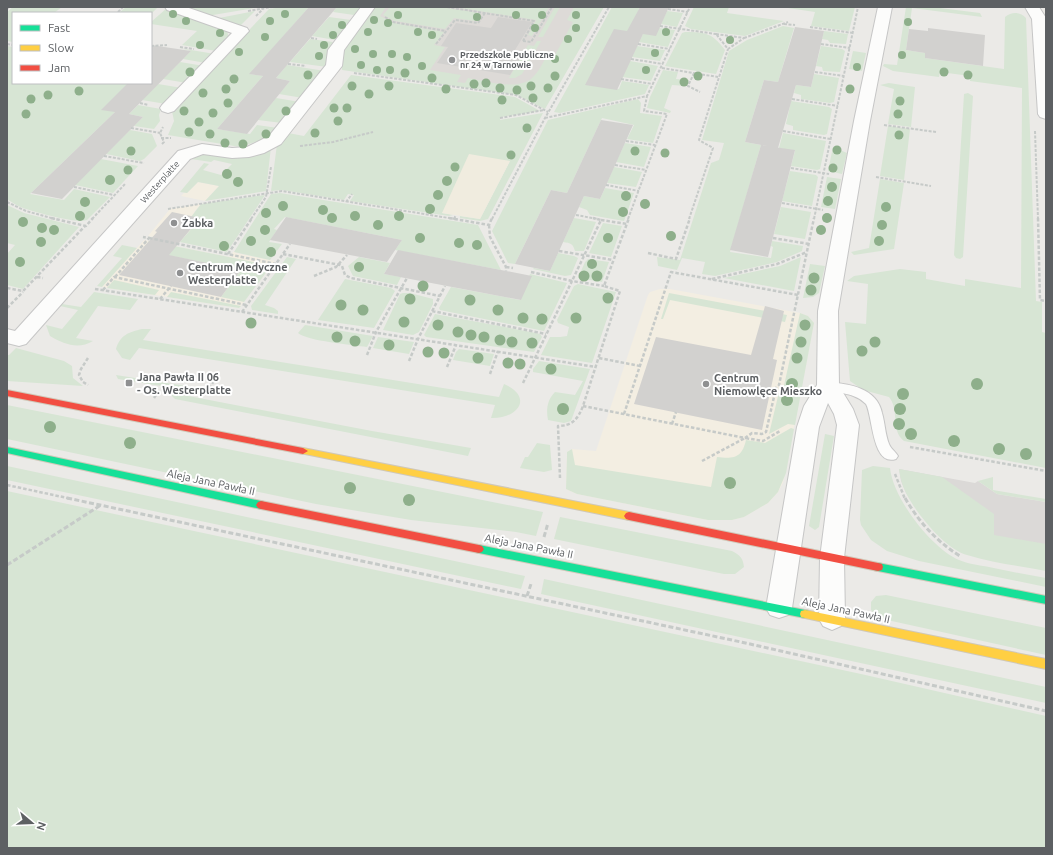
<svg xmlns="http://www.w3.org/2000/svg" width="1053" height="855" viewBox="0 0 1053 855" font-family="Ubuntu,sans-serif">
<style>
.commercial{fill:#f3eee2}
.industrial{fill:#dbd9d7}
.education{fill:#dddad7}
.green{fill:#d7e5d4}
.sand{fill:#f0ecdf}
.building{fill:#d2d1cf}
.lines{fill:none;stroke-linecap:round;stroke-linejoin:round}
.lane-casing{stroke:#c6c6c6;stroke-width:2}
.street-casing{stroke:#c6c6c6;stroke-width:2}
.fast-casing{stroke:#d0c8b8;stroke-width:2}
.slow-casing{stroke:#d0c8b8;stroke-width:2}
.jam-casing{stroke:#d0c8b8;stroke-width:2}
.path-far2{stroke:#c6cac8;stroke-width:2;stroke-dasharray:3 1.5;stroke-linecap:butt}
.path-far1{stroke:#c6cac8;stroke-width:2.5;stroke-dasharray:3.5 2;stroke-linecap:butt}
.path{stroke:#c6cac8;stroke-width:3;stroke-dasharray:5 2.5;stroke-linecap:butt}
.lane{fill:#fcfcfb;fill-rule:evenodd}
.street{fill:#fcfcfb;fill-rule:evenodd}
.fast{fill:#16e098;fill-rule:evenodd}
.slow{fill:#ffcf43;fill-rule:evenodd}
.jam{fill:#f24e42;fill-rule:evenodd}
.tree{fill:#8eaf8b}
.poi-dot{fill:#8f9091;stroke:#fff;stroke-width:1.5}
.labels{text-anchor:middle;dominant-baseline:central;stroke-width:4;stroke-linejoin:round;paint-order:stroke}
.far-poi-label{font-size:9px;font-weight:bold;fill:#5d6063;stroke:#fff;text-anchor:start}
.far-street-label{font-size:9px;fill:#5d6063;stroke:#fff}
.poi-label{font-size:11px;font-weight:bold;fill:#5d6063;stroke:#fff;text-anchor:start}
.street-label{font-size:11px;fill:#5d6063;stroke:#fff}
</style>
<rect width="100%" height="100%" fill="#ebeae7"/>
<!-- commercial -->
<path class="commercial" d="M198,182L219,186L205,201L181,196L184,193H187Z
M201,204L194,212L200,218L180,242L148,236L170,209Z
M144,240L229,257L234,251L236,253L275,261L239,308L102,287Z
M660,289H670L800,313L808,316L814,323L783,483L778,492L768,503L744,517L732,520H708L577,494L566,489L567,452L572,449L596,451L648,295L650,292Z"/>
<!-- industrial -->
<path class="industrial" d="M899,469L975,483L978,481L997,494L1046,502V569L975,555L947,543L930,526L906,493L901,481Z"/>
<!-- education -->
<path class="education" d="M378,7H593L537,96L344,69Z"/>
<!-- green -->
<path class="green" d="M13,7H62L54,13H13V42L7,41V12Z
M126,7H158L151,14L120,12Z
M181,7H261L207,16Z
M281,7H309L250,74L263,76L217,129L250,134L257,125L278,128L271,137L240,147L168,135L174,121L172,111L269,9Z
M337,7L360,8L354,15L333,12Z
M374,7H386L380,16L394,23L444,32L434,45L445,47L430,70L461,75L457,82L465,83L468,78C486,81 518,91 532,78C539,72 543,62 548,54L555,55L573,22L567,20L574,7H604L545,109L517,95L342,70L341,50Z
M390,7H441L480,13L475,21L454,18L445,29L395,21L383,15Z
M454,7H549L532,36L528,35L536,20Z
M555,7H560L543,37H538Z
M612,7H640L602,86L619,89L622,81L649,85L645,94L560,113L554,112Z
M694,7H729L727,13L784,21L745,36L691,29L685,26Z
M781,7H855L849,31L811,26L815,12Z
M906,7H932L980,13L982,17L912,8L906,50L925,53V58L1004,69L1005,17C1012,11 1021,12 1026,18L1036,301L1042,302V332L1046,333V468L904,441C890,430 900,410 889,397L863,390L850,381L845,322L866,324L868,284L847,281L854,276L900,269L926,272V279L965,286V279L1021,288L1022,88L970,81V76L940,72L939,77L893,71L883,66L884,64L897,65Z
M167,8L227,31L229,38L216,51L182,45L197,31L151,24V22Z
M255,11L239,27L214,19Z
M667,11L683,13L677,27L661,24Z
M329,17L351,20L335,40L312,36Z
M783,26L794,28L778,82L764,80L745,142L761,145L730,252L771,258L773,247L771,246L772,241L803,246L802,251L777,262L715,276L702,274L705,262L682,258L677,270L658,266L657,257L680,260L711,163L719,160L724,143L702,140L729,51L747,40Z
M659,28L675,30L668,47L639,42L643,34Z
M824,31L848,34L846,44L830,43L828,40L822,39Z
M685,32C706,32 712,33 725,50L716,74L665,66L682,33Z
M310,39L333,42L328,51L327,67L290,62Z
M537,41H541L522,74L515,78H509L528,45L534,46Z
M7,46L13,47V83H128L115,112L30,194L64,200L74,189L110,197L87,220C77,224 35,212 23,208C17,206 12,202 7,199Z
M637,46L665,50L660,61L632,57Z
M821,46L842,49L845,51L840,72L823,71L822,67L816,66Z
M179,48L215,54L206,63L183,59L191,51Z
M853,51L866,53L862,71L849,69Z
M630,61L658,66L651,81L622,77Z
M180,62L204,66L187,83L163,79Z
M287,65L325,71L303,98L279,94L290,81L276,78Z
M663,70L678,72L676,79L689,80L686,86L672,85L664,108L671,111L670,113L647,108L650,97Z
M814,74L839,78L834,102L830,103L801,99V95L794,93L796,85L811,87Z
M351,75L515,97L540,111L501,117L500,120L543,113L488,219L480,221L460,218V216L480,219L510,161L442,213L453,215L449,216L350,201L354,195L348,194L344,200L282,190L271,191L277,144L288,133L304,136Z
M889,83L915,87L911,127L888,124L894,89L880,85Z
M158,84L182,88L166,104L142,100Z
M968,93L973,96L963,257L960,259L956,258L954,255L964,94Z
M276,98L300,102L282,123L258,120Z
M638,99L641,103L640,113L662,116L653,143L627,139L634,125L602,118L567,193L551,190L515,264L508,263L492,231L548,120Z
M791,101L829,107L832,109L827,134L824,135L793,130V126L786,124Z
M138,105L161,109L159,115L160,121L154,129L134,126L143,117L129,114Z
M888,126L910,129L904,180L880,176Z
M130,130L152,134L157,146L144,159L140,161L106,154Z
M783,133L826,141L820,169L817,170L791,166L795,151L779,148Z
M625,143L651,147L644,167L616,162Z
M271,147L266,191L205,201L219,186L198,182L187,193L180,192L204,163L209,164L203,170L221,175L232,164L214,160L211,162L191,159L202,154L232,157H247Z
M833,147L847,153L842,174L828,171Z
M101,159L138,166L113,193L75,185Z
M614,167L642,172L636,187L607,183Z
M790,171L816,175L818,177L812,206L782,201Z
M827,177L841,179L835,209L821,207Z
M880,179L904,183L894,249L854,255L851,252L869,248Z
M605,188L634,193L624,221L590,215L587,210L579,207L584,196L600,199Z
M280,193L478,225L501,270L395,250L402,240L285,217L274,229L277,230L269,242L282,244L270,260L234,252L271,194Z
M265,195L227,252L180,242L200,219L191,217L201,204Z
M7,205L24,213L79,227L23,289L7,285V254L15,245L7,243Z
M781,207L811,212L805,239L774,234Z
M574,218L596,222L584,251H575C573,244 571,243 563,242Z
M603,223L622,226L611,257L589,253Z
M149,241L264,264L260,269L268,270L244,302L221,297L241,270L142,250Z
M122,245L137,248L102,287L97,286L122,258L113,256Z
M558,253L574,256L578,258L571,275L565,276L533,269L534,268L550,271Z
M287,257L296,259L265,305L274,308L278,311V314L252,310L251,306Z
M359,257L390,263L384,274L401,277L397,285L353,276L348,266Z
M801,257L794,291L724,278L780,266Z
M588,259L609,262L602,282L578,278L585,262Z
M810,264L825,266L819,293L813,297L803,298Z
M530,274L567,283L544,331L440,310L439,308L451,287L520,300Z
M345,279L391,288L395,291L374,328L318,320Z
M114,280L159,290L155,295L107,288Z
M578,284L616,292L592,363L541,355L550,337H560L567,336L569,327L558,323L557,320L574,286Z
M94,292L138,299L130,310L98,306L76,338L93,341C78,350 64,344 50,336L46,325L62,329L78,310L60,306L62,304L81,307Z
M171,292L241,306L239,308L167,297Z
M403,293H410L433,299V304L419,332L413,335L383,330L400,294Z
M669,293L787,315L785,322L670,300L663,319H661Z
M800,313L808,316L814,323L795,425L788,424L769,434L779,392L783,390Z
M435,314L536,333L540,334L542,337L534,352L426,337L424,335Z
M305,325L373,336L367,347C353,345 307,341 298,333Z
M142,329H151L143,340L499,397L504,384C534,397 518,419 491,418L495,405L139,348L130,360L122,358L116,349C120,335 129,332 142,329Z
M378,337L414,342L409,354L373,348Z
M16,348L64,361L72,366L73,378L83,386L7,381V355H9Z
M459,349L494,354L490,366L453,360L456,352Z
M539,361L590,369L571,421L564,423L548,420C546,410 547,400 555,392L575,395L583,381L533,372V369Z
M116,375L199,388L200,389L198,392L118,379Z
M170,394H178L372,431L471,448L468,456L175,399Z
M7,405L543,512L536,536L516,532L411,520L316,504L7,439Z
M791,428L794,429L786,473L778,492L768,503L744,517L732,520H708L577,494L566,489L567,455V452L572,449L575,465L711,487L717,457C734,459 742,458 746,440L765,443Z
M825,434L834,436L819,527L815,530L809,526Z
M537,443L550,445L552,470L544,472L520,468L525,457H528Z
M7,466L525,576L521,589L7,480Z
M873,466L890,468C893,498 931,548 959,560C968,564 979,565 989,567C1008,571 1027,575 1046,578V587L919,561L887,551L871,540L861,525L860,520L862,470Z
M899,469L942,477L994,514V535L1046,544V571C1020,566 993,563 967,555C945,549 916,513 906,493C902,485 900,477 899,469Z
M993,477V490L1046,499V502L997,494L978,481Z
M7,491L861,674L1046,716V848H7Z
M560,517L732,551C740,555 743,558 744,567L735,574H724L554,539Z
M544,579L1046,687V703L541,594Z
M886,595L1046,628V655L878,618L871,610V602L876,596Z"/>
<!-- sand -->
<path class="sand" d="M469,154L510,161L480,219L442,213Z"/>
<!-- building -->
<path class="building" d="M309,7H337L276,78L290,81L247,134L217,129L263,76L249,74Z
M640,7H669L656,36L643,34L617,90L585,85L614,29L627,31Z
M498,17L532,22L515,50L524,52L510,75L437,63L448,47L441,46L456,23L491,28Z
M795,27L824,31L811,87L796,85L778,148L745,142L764,80L778,82Z
M928,28L985,35L983,66L925,58V53L906,50L909,29L928,31Z
M151,45L191,51L129,114L143,117L62,199L31,193L115,112L101,110L128,83H151Z
M601,120L633,125L600,199L584,196L550,271L515,264L551,190L567,193Z
M761,145L795,150L768,257L730,250Z
M172,212L200,218L169,255L241,270L221,297L119,275L157,232L155,231Z
M286,217L402,240L387,262L270,240Z
M398,250L532,276L521,300L384,274Z
M765,306L784,311L773,359L777,360L762,430L634,404L656,337L751,355Z"/>
<g class="lines">
<!-- lane casing -->
<g class="lane-casing">
<path id="lane" d="M828,382C850,384 877,388 882,413C885,423 885,434 889,444C891,449 895,451 898,456L896,459C872,467 873,417 866,404C854,392 839,394 824,389L822,386L824,383Z"/>
</g>
<!-- street casing -->
<g class="street-casing">
<path id="street" d="M165,7H186L247,28L249,31L174,111L168,113L162,111L160,108L162,105L232,33L167,10Z
M361,7H375L344,50L342,66L281,144L264,153L249,157L232,158L203,154L190,159L26,344L19,346L7,343V329L15,331L178,151L202,144L232,148L247,147L269,136L326,65L328,50Z
M878,7H892L870,121L838,311L839,386L853,409L859,425L844,558L845,619L841,626L832,630L823,626L819,619L820,558L837,425L834,414L828,403L819,427L792,608L788,615L779,618L770,615L766,608L797,427L804,406L817,385L818,311L854,121Z
M1025,7H1039L1046,18V119L1040,117L1038,114L1032,19Z"/>
</g>
<!-- fast casing -->
<g class="fast-casing">
<path id="fast" d="M7,447L261,501L264,502L266,505L264,508L261,509L7,453Z
M479,545L805,610L809,611L810,614L809,617L805,618L479,553L476,552L474,549L476,546Z
M878,563L1046,596V604L878,571L874,570L873,567L874,564Z"/>
</g>
<!-- slow casing -->
<g class="slow-casing">
<path id="slow" d="M303,448L629,512L632,513L634,516L632,519L629,520L300,453L298,451L300,449Z
M805,610L1046,659V669L805,618L801,617L800,614L801,611Z"/>
</g>
<!-- jam casing -->
<g class="jam-casing">
<path id="jam" d="M7,390L303,448L308,451L303,454L7,396Z
M261,501L479,545L482,546L484,549L482,552L479,553L261,509L258,508L256,505L258,502Z
M629,512L878,563L882,564L883,567L882,570L878,571L629,520L626,519L624,516L626,513Z"/>
</g>
<!-- path-far2 -->
<path class="path-far2" d="M447,7L534,21L523,41
M7,9L9,7
M668,9L688,12
M248,11L272,7
M118,12L123,7
M256,16L263,9
M385,17L393,22L446,31
M784,24L795,25
M660,26L716,34
M810,27L853,33
M716,34L744,38L728,49Z
M311,38L317,39
M744,38L788,22
M523,41L531,42L552,7
M7,44L13,45
M436,44L455,20L478,23L485,13
M638,44L670,49
M821,44L850,48
M151,46L167,45
M180,47L194,49
M631,59L663,64
M288,64L306,66
M662,68L718,77
M815,72L844,76
M354,73L516,95L548,112
M694,73L688,86L700,92
M621,79L653,84
M792,99L838,106
M140,103L148,105
M500,118L544,110
M545,118L647,96L690,7
M884,125L936,132
M131,128L160,133
M783,131L831,139
M1035,131L1038,219
M161,138H171
M626,141L655,145
M162,144L164,142L160,133L163,127
M300,146L333,142L373,132
M104,156L144,163
M615,165L646,170
M791,168L829,174
M876,177L931,186
M606,185L639,191
M74,187L114,195
M7,202L26,211L55,219
M346,202L352,194
M782,203L823,210
M168,209L282,191L455,219
M576,215L598,219
M92,219L126,183
M251,219L266,197L271,167
M454,219L456,215
M492,219L545,118L609,7
M628,219L667,114L644,111L647,96
M689,219L713,148L699,140L728,49
M814,219L858,7"/>
<!-- path-far1 -->
<path class="path-far1" d="M51,218L86,226L93,218
M449,218L489,225L492,218
M1038,218L1040,300L1046,301
M601,220L627,224
M489,225L490,237L506,267V271
M149,238L276,264
M773,238L809,244
M559,251L613,260
M648,253L676,259L690,218
M228,254L252,218
M283,254L340,265L342,266L345,275L351,278L440,296
M506,267L513,268
M531,272L572,281L601,220L593,218
M314,276L336,267L347,255
M37,277L43,278
M115,277L149,238L143,237
M712,279L777,264L807,252
M7,288L23,291L85,226
M95,289L596,367
M103,290L114,277L246,305
M160,299L171,286
M7,308L23,292
M432,311L546,334
M242,312L290,244
M367,355L376,332L407,278
M88,358L81,369L79,375L83,382L88,385
M599,358L640,366
M409,361L418,339L445,286
M447,367L456,345
M490,374L498,351
M523,383L572,281L604,286
M154,398L158,392L162,390L200,394L208,389L214,381
M583,406L745,438L752,433L762,434L766,432L776,388L779,385L814,218
M624,414L671,272L798,295
M672,424L676,412
M910,447L1046,471
M702,461L745,438L763,441L780,431
M895,474L905,499
M560,478L558,426C572,426 578,419 583,406L620,291L604,286L629,218
M7,485L72,499"/>
<!-- path -->
<path class="path" d="M67,498L741,642L1046,711
M905,498C919,522 936,541 960,556
M544,537L548,523
M7,565L101,505
M527,596L531,584"/>
<!-- lane -->
<use href="#lane" class="lane"/>
<!-- street -->
<use href="#street" class="street"/>
<!-- fast -->
<use href="#fast" class="fast"/>
<!-- slow -->
<use href="#slow" class="slow"/>
<!-- jam -->
<use href="#jam" class="jam"/>
</g>
<!-- trees -->
<g class="tree">
<circle cx="173" cy="14" r="4"/>
<circle cx="285" cy="14" r="4"/>
<circle cx="398" cy="15" r="4"/>
<circle cx="516" cy="15" r="4"/>
<circle cx="542" cy="15" r="4"/>
<circle cx="576" cy="15" r="4"/>
<circle cx="477" cy="17" r="4"/>
<circle cx="374" cy="20" r="4"/>
<circle cx="186" cy="21" r="4"/>
<circle cx="270" cy="21" r="4"/>
<circle cx="908" cy="22" r="4"/>
<circle cx="388" cy="23" r="4"/>
<circle cx="342" cy="25" r="4"/>
<circle cx="535" cy="28" r="4"/>
<circle cx="576" cy="28" r="4"/>
<circle cx="368" cy="32" r="4"/>
<circle cx="418" cy="32" r="4"/>
<circle cx="666" cy="32" r="4"/>
<circle cx="220" cy="33" r="4"/>
<circle cx="333" cy="35" r="4"/>
<circle cx="432" cy="35" r="4"/>
<circle cx="265" cy="37" r="4"/>
<circle cx="568" cy="39" r="4"/>
<circle cx="730" cy="40" r="4"/>
<circle cx="200" cy="45" r="4"/>
<circle cx="324" cy="45" r="4"/>
<circle cx="355" cy="49" r="4"/>
<circle cx="239" cy="52" r="4"/>
<circle cx="655" cy="53" r="4"/>
<circle cx="373" cy="54" r="4"/>
<circle cx="392" cy="54" r="4"/>
<circle cx="902" cy="55" r="4"/>
<circle cx="319" cy="56" r="4"/>
<circle cx="407" cy="57" r="4"/>
<circle cx="555" cy="59" r="4"/>
<circle cx="361" cy="65" r="4"/>
<circle cx="422" cy="66" r="4"/>
<circle cx="857" cy="67" r="4"/>
<circle cx="377" cy="70" r="4"/>
<circle cx="390" cy="70" r="4"/>
<circle cx="646" cy="70" r="4"/>
<circle cx="190" cy="72" r="4.5"/>
<circle cx="944" cy="72" r="4.5"/>
<circle cx="405" cy="73" r="4.5"/>
<circle cx="308" cy="75" r="4.5"/>
<circle cx="968" cy="75" r="4.5"/>
<circle cx="555" cy="76" r="4.5"/>
<circle cx="698" cy="76" r="4.5"/>
<circle cx="432" cy="78" r="4.5"/>
<circle cx="234" cy="79" r="4.5"/>
<circle cx="684" cy="82" r="4.5"/>
<circle cx="486" cy="83" r="4.5"/>
<circle cx="474" cy="84" r="4.5"/>
<circle cx="352" cy="86" r="4.5"/>
<circle cx="389" cy="86" r="4.5"/>
<circle cx="531" cy="86" r="4.5"/>
<circle cx="500" cy="88" r="4.5"/>
<circle cx="548" cy="88" r="4.5"/>
<circle cx="226" cy="89" r="4.5"/>
<circle cx="446" cy="89" r="4.5"/>
<circle cx="850" cy="89" r="4.5"/>
<circle cx="517" cy="90" r="4.5"/>
<circle cx="79" cy="91" r="4.5"/>
<circle cx="203" cy="93" r="4.5"/>
<circle cx="369" cy="94" r="4.5"/>
<circle cx="48" cy="95" r="4.5"/>
<circle cx="533" cy="98" r="4.5"/>
<circle cx="31" cy="99" r="4.5"/>
<circle cx="502" cy="100" r="4.5"/>
<circle cx="900" cy="101" r="4.5"/>
<circle cx="228" cy="103" r="4.5"/>
<circle cx="334" cy="108" r="4.5"/>
<circle cx="347" cy="108" r="4.5"/>
<circle cx="184" cy="111" r="4.5"/>
<circle cx="286" cy="111" r="4.5"/>
<circle cx="213" cy="113" r="4.5"/>
<circle cx="26" cy="114" r="4.5"/>
<circle cx="898" cy="114" r="4.5"/>
<circle cx="338" cy="121" r="4.5"/>
<circle cx="199" cy="122" r="4.5"/>
<circle cx="527" cy="128" r="4.5"/>
<circle cx="189" cy="132" r="4.5"/>
<circle cx="315" cy="133" r="4.5"/>
<circle cx="210" cy="134" r="4.5"/>
<circle cx="266" cy="134" r="4.5"/>
<circle cx="899" cy="135" r="4.5"/>
<circle cx="225" cy="143" r="4.5"/>
<circle cx="243" cy="144" r="4.5"/>
<circle cx="837" cy="150" r="4.5"/>
<circle cx="131" cy="151" r="4.5"/>
<circle cx="635" cy="151" r="4.5"/>
<circle cx="665" cy="153" r="4.5"/>
<circle cx="511" cy="155" r="4.5"/>
<circle cx="455" cy="167" r="4.5"/>
<circle cx="833" cy="168" r="4.5"/>
<circle cx="128" cy="170" r="4.5"/>
<circle cx="227" cy="174" r="5"/>
<circle cx="110" cy="180" r="5"/>
<circle cx="447" cy="181" r="5"/>
<circle cx="238" cy="182" r="5"/>
<circle cx="832" cy="187" r="5"/>
<circle cx="438" cy="195" r="5"/>
<circle cx="626" cy="196" r="5"/>
<circle cx="828" cy="201" r="5"/>
<circle cx="85" cy="202" r="5"/>
<circle cx="645" cy="204" r="5"/>
<circle cx="283" cy="206" r="5"/>
<circle cx="886" cy="207" r="5"/>
<circle cx="430" cy="209" r="5"/>
<circle cx="323" cy="210" r="5"/>
<circle cx="623" cy="212" r="5"/>
<circle cx="266" cy="213" r="5"/>
<circle cx="80" cy="216" r="5"/>
<circle cx="355" cy="216" r="5"/>
<circle cx="399" cy="216" r="5"/>
<circle cx="332" cy="218" r="5"/>
<circle cx="827" cy="218" r="5"/>
<circle cx="23" cy="222" r="5"/>
<circle cx="378" cy="225" r="5"/>
<circle cx="882" cy="225" r="5"/>
<circle cx="42" cy="228" r="5"/>
<circle cx="54" cy="230" r="5"/>
<circle cx="265" cy="230" r="5"/>
<circle cx="821" cy="230" r="5"/>
<circle cx="671" cy="236" r="5"/>
<circle cx="420" cy="238" r="5"/>
<circle cx="608" cy="238" r="5"/>
<circle cx="251" cy="241" r="5"/>
<circle cx="879" cy="241" r="5"/>
<circle cx="41" cy="242" r="5"/>
<circle cx="459" cy="243" r="5"/>
<circle cx="477" cy="245" r="5"/>
<circle cx="224" cy="246" r="5"/>
<circle cx="271" cy="252" r="5"/>
<circle cx="20" cy="262" r="5"/>
<circle cx="592" cy="264" r="5"/>
<circle cx="359" cy="267" r="5"/>
<circle cx="584" cy="276" r="5.5"/>
<circle cx="597" cy="276" r="5.5"/>
<circle cx="814" cy="278" r="5.5"/>
<circle cx="423" cy="286" r="5.5"/>
<circle cx="811" cy="290" r="5.5"/>
<circle cx="608" cy="298" r="5.5"/>
<circle cx="410" cy="299" r="5.5"/>
<circle cx="470" cy="300" r="5.5"/>
<circle cx="341" cy="305" r="5.5"/>
<circle cx="363" cy="310" r="5.5"/>
<circle cx="498" cy="310" r="5.5"/>
<circle cx="523" cy="318" r="5.5"/>
<circle cx="576" cy="318" r="5.5"/>
<circle cx="542" cy="319" r="5.5"/>
<circle cx="404" cy="322" r="5.5"/>
<circle cx="251" cy="323" r="5.5"/>
<circle cx="438" cy="325" r="5.5"/>
<circle cx="805" cy="325" r="5.5"/>
<circle cx="458" cy="332" r="5.5"/>
<circle cx="471" cy="335" r="5.5"/>
<circle cx="337" cy="337" r="5.5"/>
<circle cx="484" cy="337" r="5.5"/>
<circle cx="500" cy="340" r="5.5"/>
<circle cx="355" cy="341" r="5.5"/>
<circle cx="512" cy="342" r="5.5"/>
<circle cx="801" cy="342" r="5.5"/>
<circle cx="875" cy="342" r="5.5"/>
<circle cx="532" cy="343" r="5.5"/>
<circle cx="389" cy="345" r="5.5"/>
<circle cx="862" cy="351" r="5.5"/>
<circle cx="428" cy="352" r="5.5"/>
<circle cx="444" cy="353" r="5.5"/>
<circle cx="478" cy="358" r="5.5"/>
<circle cx="797" cy="358" r="5.5"/>
<circle cx="508" cy="363" r="5.5"/>
<circle cx="520" cy="364" r="5.5"/>
<circle cx="551" cy="369" r="5.5"/>
<circle cx="792" cy="384" r="6"/>
<circle cx="977" cy="384" r="6"/>
<circle cx="903" cy="394" r="6"/>
<circle cx="787" cy="400" r="6"/>
<circle cx="563" cy="409" r="6"/>
<circle cx="900" cy="409" r="6"/>
<circle cx="899" cy="424" r="6"/>
<circle cx="50" cy="427" r="6"/>
<circle cx="911" cy="434" r="6"/>
<circle cx="954" cy="441" r="6"/>
<circle cx="130" cy="443" r="6"/>
<circle cx="999" cy="449" r="6"/>
<circle cx="1026" cy="454" r="6"/>
<circle cx="730" cy="483" r="6"/>
<circle cx="350" cy="488" r="6"/>
<circle cx="409" cy="500" r="6"/>
</g>
<!-- markers -->
<g class="poi-dot">
<circle cx="452" cy="60" r="4"/>
<circle cx="174" cy="223" r="4"/>
<circle cx="180" cy="273" r="4"/>
<rect x="125" y="379" width="8" height="8" rx="2"/>
<circle cx="706" cy="384" r="4"/>
</g>
<g class="labels">
<!-- far-poi labels -->
<g class="far-poi-label">
<text x="460" y="55">Przedszkole Publiczne<tspan x="460" dy="10">nr 24 w Tarnowie</tspan></text>
</g>
<!-- far-street labels -->
<g class="far-street-label">
<text transform="translate(160 182) rotate(-48)">Westerplatte</text>
</g>
<!-- poi labels -->
<g class="poi-label">
<text x="182" y="223">Żabka</text>
<text x="188" y="267">Centrum Medyczne<tspan x="188" dy="13">Westerplatte</tspan></text>
<text x="137" y="377">Jana Pawła II 06<tspan x="137" dy="13">- Os. Westerplatte</tspan></text>
<text x="714" y="378">Centrum<tspan x="714" dy="13">Niemowlęce Mieszko</tspan></text>
</g>
<!-- street labels -->
<g class="street-label">
<text transform="translate(211 482) rotate(12)">Aleja Jana Pawła II</text>
<text transform="translate(529 546) rotate(11)">Aleja Jana Pawła II</text>
<text transform="translate(846 610) rotate(12)">Aleja Jana Pawła II</text>
</g>
</g>
<!-- border -->
<rect width="1053" height="855" fill="none" stroke="#5d6063" stroke-width="16"/>
<!-- legend -->
<rect x="12" y="12" width="140" height="72" fill="#ffffff" stroke="#bebfc1"/>
<rect x="20" y="25" width="20" height="6" fill="#16e098" stroke="#bebfc1"/>
<text x="48" y="32" font-size="12" fill="#5d6063">Fast</text>
<rect x="20" y="45" width="20" height="6" fill="#ffcf43" stroke="#bebfc1"/>
<text x="48" y="52" font-size="12" fill="#5d6063">Slow</text>
<rect x="20" y="65" width="20" height="6" fill="#f24e42" stroke="#bebfc1"/>
<text x="48" y="72" font-size="12" fill="#5d6063">Jam</text>
<!-- north arrow -->
<g transform="translate(32 823) rotate(109)" stroke="#ffffff" stroke-width="3" paint-order="stroke">
<path d="M0-3L7 15L0 10L-7 15Z" fill="#5d6063"/>
<text y="-6" font-size="11" font-weight="bold" text-anchor="middle" fill="#5d6063">N</text>
</g>
</svg>
